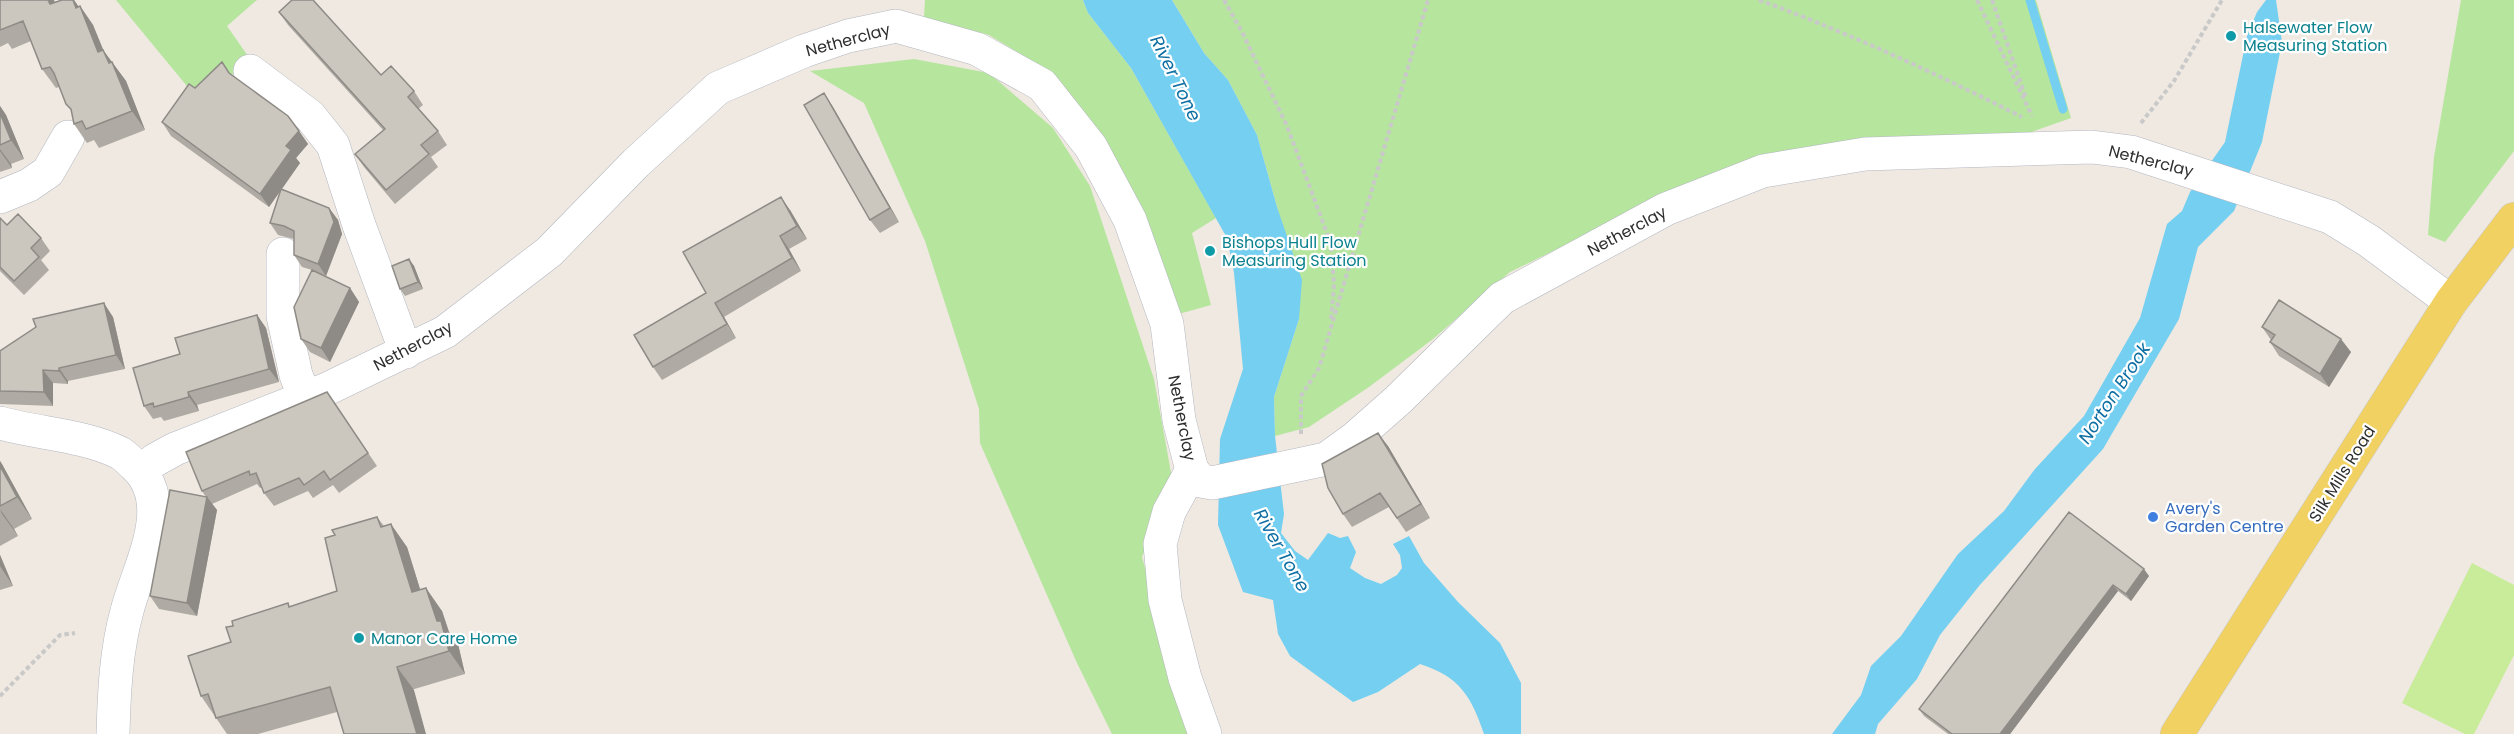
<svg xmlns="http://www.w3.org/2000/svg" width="2514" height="734" viewBox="0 0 2514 734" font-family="Poppins,sans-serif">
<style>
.green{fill:#b6e59e}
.pitch{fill:#c9ec9a}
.water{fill:#75cff0}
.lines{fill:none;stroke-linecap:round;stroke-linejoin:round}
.stream{stroke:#75cff0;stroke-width:9}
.minor-casing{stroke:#b4b7c1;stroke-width:34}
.major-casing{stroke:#c9c9c9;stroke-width:34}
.path{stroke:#c9c9c9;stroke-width:4;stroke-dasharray:4.5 3;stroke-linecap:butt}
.minor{stroke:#fff;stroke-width:33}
.major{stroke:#f2d163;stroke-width:33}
.wall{fill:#afaba4}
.shaded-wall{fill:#8e8b86}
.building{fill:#cbc7bf;stroke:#8e8b86;stroke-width:1.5}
.culture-dot{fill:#0f9aa8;stroke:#fff;stroke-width:2}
.shop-dot{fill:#3f7fe0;stroke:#fff;stroke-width:2}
.labels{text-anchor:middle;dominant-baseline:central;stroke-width:4.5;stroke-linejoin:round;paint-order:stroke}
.culture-label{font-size:16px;fill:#0d838f;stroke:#fff;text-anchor:start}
.street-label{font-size:16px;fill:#2e2e2e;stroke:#fff}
.shop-label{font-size:16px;fill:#366cbe;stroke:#fff;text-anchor:start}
.water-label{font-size:18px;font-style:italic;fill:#0d6fa3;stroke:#fff}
</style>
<rect width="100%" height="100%" fill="#efe9e1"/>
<!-- green -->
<path class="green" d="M116,0H257L227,26L250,59L221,84L210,74L191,91Z
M925,0H1083L1088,13L1131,68L1216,218L1192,233L1211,305L1175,315L1052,73L989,35L924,17Z
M1172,0H2036L2071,118L2026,134L1684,187L1510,272L1433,339L1369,387L1309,427L1275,436L1274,397L1299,319L1277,207L1257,135L1228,80L1204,53Z
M2461,0H2514V151L2445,242L2428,235L2434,157Z
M914,59L989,73L1053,128L1090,186L1154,379L1172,478L1142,557L1192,734H1112L1077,663L980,443L979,409L925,241L864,103L810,71Z"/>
<!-- pitch -->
<path class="pitch" d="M2472,563L2514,585V655L2474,734H2465L2402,703Z"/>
<!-- water -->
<path class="water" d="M1083,0H1172L1204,53L1228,80L1257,135L1277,207L1302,280L1299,319L1274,397L1275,436L1284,514L1281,533L1295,551L1308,560L1328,533L1340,538L1348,536L1356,552L1350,568L1365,578L1381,584L1397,575L1402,568L1400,555L1393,544L1409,536L1424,563L1458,602L1500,643L1521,683V734H1484C1471,696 1460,677 1420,664L1378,692L1353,702L1290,656L1278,634L1273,600L1243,592L1218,525L1220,439L1243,369L1234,273L1227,238L1131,68L1088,13Z
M2266,0H2276L2282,42L2262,142L2234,211L2198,247L2179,319L2103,449L1979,586L1940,635L1917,679L1878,724L1875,734H1832L1861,695L1871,666L1901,636L1958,554L2004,511L2035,469L2084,416L2140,318L2167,224L2182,211L2190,192L2225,142L2247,36L2257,12Z"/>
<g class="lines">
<!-- stream -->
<path class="stream" d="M2030,0L2063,109"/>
<!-- minor casing -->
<g class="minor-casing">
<path id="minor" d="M250,71L310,116L333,145L359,225L406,352
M0,197L29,185L48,172L68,137
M283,254V316L296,375L305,398
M0,423C39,434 84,435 120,453C125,456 130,461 134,465C177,503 138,567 127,611C116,650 114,694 113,734
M1192,470L1169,512L1160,544L1165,600L1185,678L1205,734
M141,471L155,460L175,449L327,389L445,332L549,252L636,163L718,88L804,51L848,36L896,26L977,49L1042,85L1091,147L1130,220L1167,324L1179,420L1192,470L1201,481L1212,483L1326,459L1355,438L1398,400L1502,298L1666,209L1763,171L1865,154L2092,147L2131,152L2330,217L2369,241L2451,302"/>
</g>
<!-- major casing -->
<g class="major-casing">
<path id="major" d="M2177,734L2451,302L2514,219"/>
</g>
<!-- path -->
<path class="path" d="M1224,0L1242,32L1287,126L1331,244L1334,284L1331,321
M1759,0C1849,33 1937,74 2022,117
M1977,0L2032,116
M1992,0L2026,98
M2141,123L2174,81L2222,0
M1301,434V396L1319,368L1428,0
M0,696L60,635L75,633"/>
<!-- minor -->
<use href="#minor" class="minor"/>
<!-- major -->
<use href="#major" class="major"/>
</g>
<!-- wall -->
<path class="wall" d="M0,0L55,2L62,0H74L79,7L80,6L93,25L103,50L126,81L145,130L99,148L94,140L87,143L74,124L72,112L66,104L59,87L56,88L42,69L31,41L12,49L8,43L0,47Z
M279,12L381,75L414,91L423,105L418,109L438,131L447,145L431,157L438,167L395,204L364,167L355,154L383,130L288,25Z
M229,73L299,131L308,144L296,158L300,163L282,189L329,208L338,220L342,234L326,276L312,271L350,288L359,302L330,362L310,352L301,339L312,270L302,267L294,255V239L278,235L270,223L281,190L269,207L171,136L162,122L195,88Z
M824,93L833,107L899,222L880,233L870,220Z
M0,106L6,115L24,159L11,164L12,168L0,172Z
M790,210L807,239L789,249L801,271L724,317L736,338L662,380L653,367L706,293Z
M0,218L7,225L41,238L50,251L41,260L49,270L24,295L0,271Z
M409,259L414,266L423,289L405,296L400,289Z
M257,315L266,328L279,382L197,405L199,411L164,421L161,417L153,419L144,406L180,354Z
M113,317L125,369L68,381V384L53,383V406L0,404V351Z
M2262,327L2351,352L2329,387L2279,356L2270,342L2271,340Z
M327,392L377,466L339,493L333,485L313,498L308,491L274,506L264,493L262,487L260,488L257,484L212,504L217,510L197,616L159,609L150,596L206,497L202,491Z
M1388,446L1430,518L1406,532L1389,507L1352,527L1343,514Z
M0,461L32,519L14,529L18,536L0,546Z
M2069,512L2149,576L2131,601L2118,591L2010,734H1948L1924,716L1919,709Z
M377,517L384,526L407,547L420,589L442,611L449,632L458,644L465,674L337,712L258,734H227L201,696L231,642L233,626L288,603L290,607L337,591L335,535Z
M0,555L13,586L0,590Z"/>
<!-- shaded-wall -->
<path class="shaded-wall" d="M48,0H54L63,23L50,4Z
M73,0H74L82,12L80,6L93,25L112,71L98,52Z
M103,50L126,81L145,130L132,111L109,63Z
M824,93L833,107L899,222L890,208Z
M0,106L6,115L24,159L11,140L0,113Z
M299,131L308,144L296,158L300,163L269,207L260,194L286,146Z
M0,149L11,164L12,168L0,151Z
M781,197L790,210L807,239L797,226Z
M329,208L338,220L342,234L326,276L318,264Z
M780,236L789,249L801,271L792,258Z
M409,259L414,266L423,289L418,282Z
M350,288L359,302L330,362L321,348Z
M104,303L113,317L125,369L116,355Z
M715,303L724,317L736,338L727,324Z
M257,315L266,328L279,382L269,369Z
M2341,339L2351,352L2329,387L2320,374Z
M59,368L68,381V384L59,371Z
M43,370L53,383V406L44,392Z
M188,392L197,405L199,411L189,397Z
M1378,433L1388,446L1430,518L1421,504Z
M0,461L2,464L32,519L17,497L0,466Z
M207,497L217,510L197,616L187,603Z
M0,509L14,529L18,536L2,514Z
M391,524L407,547L428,615L412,592Z
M0,555L13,586L0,566Z
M2144,569L2149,576L2131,601L2126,594Z
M2113,585L2118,591L2010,734H2000Z
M426,588L442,611L449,632L458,644L465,674L449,651L437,621Z
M397,667L414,690L426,734H417Z"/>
<!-- building -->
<path class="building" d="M0,0H48L50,4L62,0H73L76,8L80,6L98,52L103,50L109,63L112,62L132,111L86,129L82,121L74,124L71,109L66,104L54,73L50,67L42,69L23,21L0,30Z
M292,0H313L381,75L391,66L414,91L408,97L438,131L421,145L429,154L386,190L355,154L385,129L279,12Z
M222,62L229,73L288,116L299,131L286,146L291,150L260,194L162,122L189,84L195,88Z
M824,93L890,208L870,220L804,105Z
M0,113L11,140L0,145Z
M281,189L329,208L334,222L318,264L294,255V231L284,226L270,223Z
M781,197L797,226L780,236L792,258L715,303L727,324L653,367L634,335L706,293L683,252Z
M18,214L41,238L31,248L39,257L14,281L0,267V218L7,225Z
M409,259L418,282L400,289L392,266Z
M312,270L350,288L321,348L301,339L294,307Z
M2279,300L2341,339L2320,374L2270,342L2275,335L2262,327Z
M104,303L116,355L59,368V371L43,370L44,392L0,391V351L36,327L33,319Z
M257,315L269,369L188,392L189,397L154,407L153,403L144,406L133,368L180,354L175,338Z
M327,392L368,453L330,480L324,471L304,485L299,478L264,493L256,473L250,475L249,471L202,491L186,452Z
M1378,433L1421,504L1397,518L1380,493L1343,514L1328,488L1322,464Z
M0,466L17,497L0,506Z
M170,490L207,497L187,603L150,596Z
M2069,512L2144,569L2126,594L2113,585L2000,734H1952L1919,709Z
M377,517L381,527L391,524L412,592L426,588L437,621H441L449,651L397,667L417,734H344L330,687L216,718L208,694L201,696L188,656L231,642L226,627L233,626L232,621L288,603L289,607L337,591L325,538L335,535L332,530Z"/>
<!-- markers -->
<g class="culture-dot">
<circle cx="2231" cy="36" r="6"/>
<circle cx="1210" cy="251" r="6"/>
<circle cx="359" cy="638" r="6"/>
</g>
<circle class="shop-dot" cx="2153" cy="517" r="6"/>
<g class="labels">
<!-- culture labels -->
<g class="culture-label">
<text x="2243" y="27">Halsewater Flow<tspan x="2243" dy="18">Measuring Station</tspan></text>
<text x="1222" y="242">Bishops Hull Flow<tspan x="1222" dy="18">Measuring Station</tspan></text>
<text x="371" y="638">Manor Care Home</text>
</g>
<!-- street labels -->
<g class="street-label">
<text transform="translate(848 40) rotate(-15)">Netherclay</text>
<text transform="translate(2151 161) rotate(14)">Netherclay</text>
<text transform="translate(1627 231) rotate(-28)">Netherclay</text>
<text transform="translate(413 346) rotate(-28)">Netherclay</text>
<text transform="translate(1182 418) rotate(79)">Netherclay</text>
<text transform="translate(2342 474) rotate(-58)">Silk Mills Road</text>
</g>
<!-- shop labels -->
<g class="shop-label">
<text x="2165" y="508">Avery's<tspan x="2165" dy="18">Garden Centre</tspan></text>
</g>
<!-- water labels -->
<g class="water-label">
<text transform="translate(1176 78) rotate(64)">River Tone</text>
<text transform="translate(2114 393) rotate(-57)">Norton Brook</text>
<text transform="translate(1282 550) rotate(60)">River Tone</text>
</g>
</g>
</svg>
